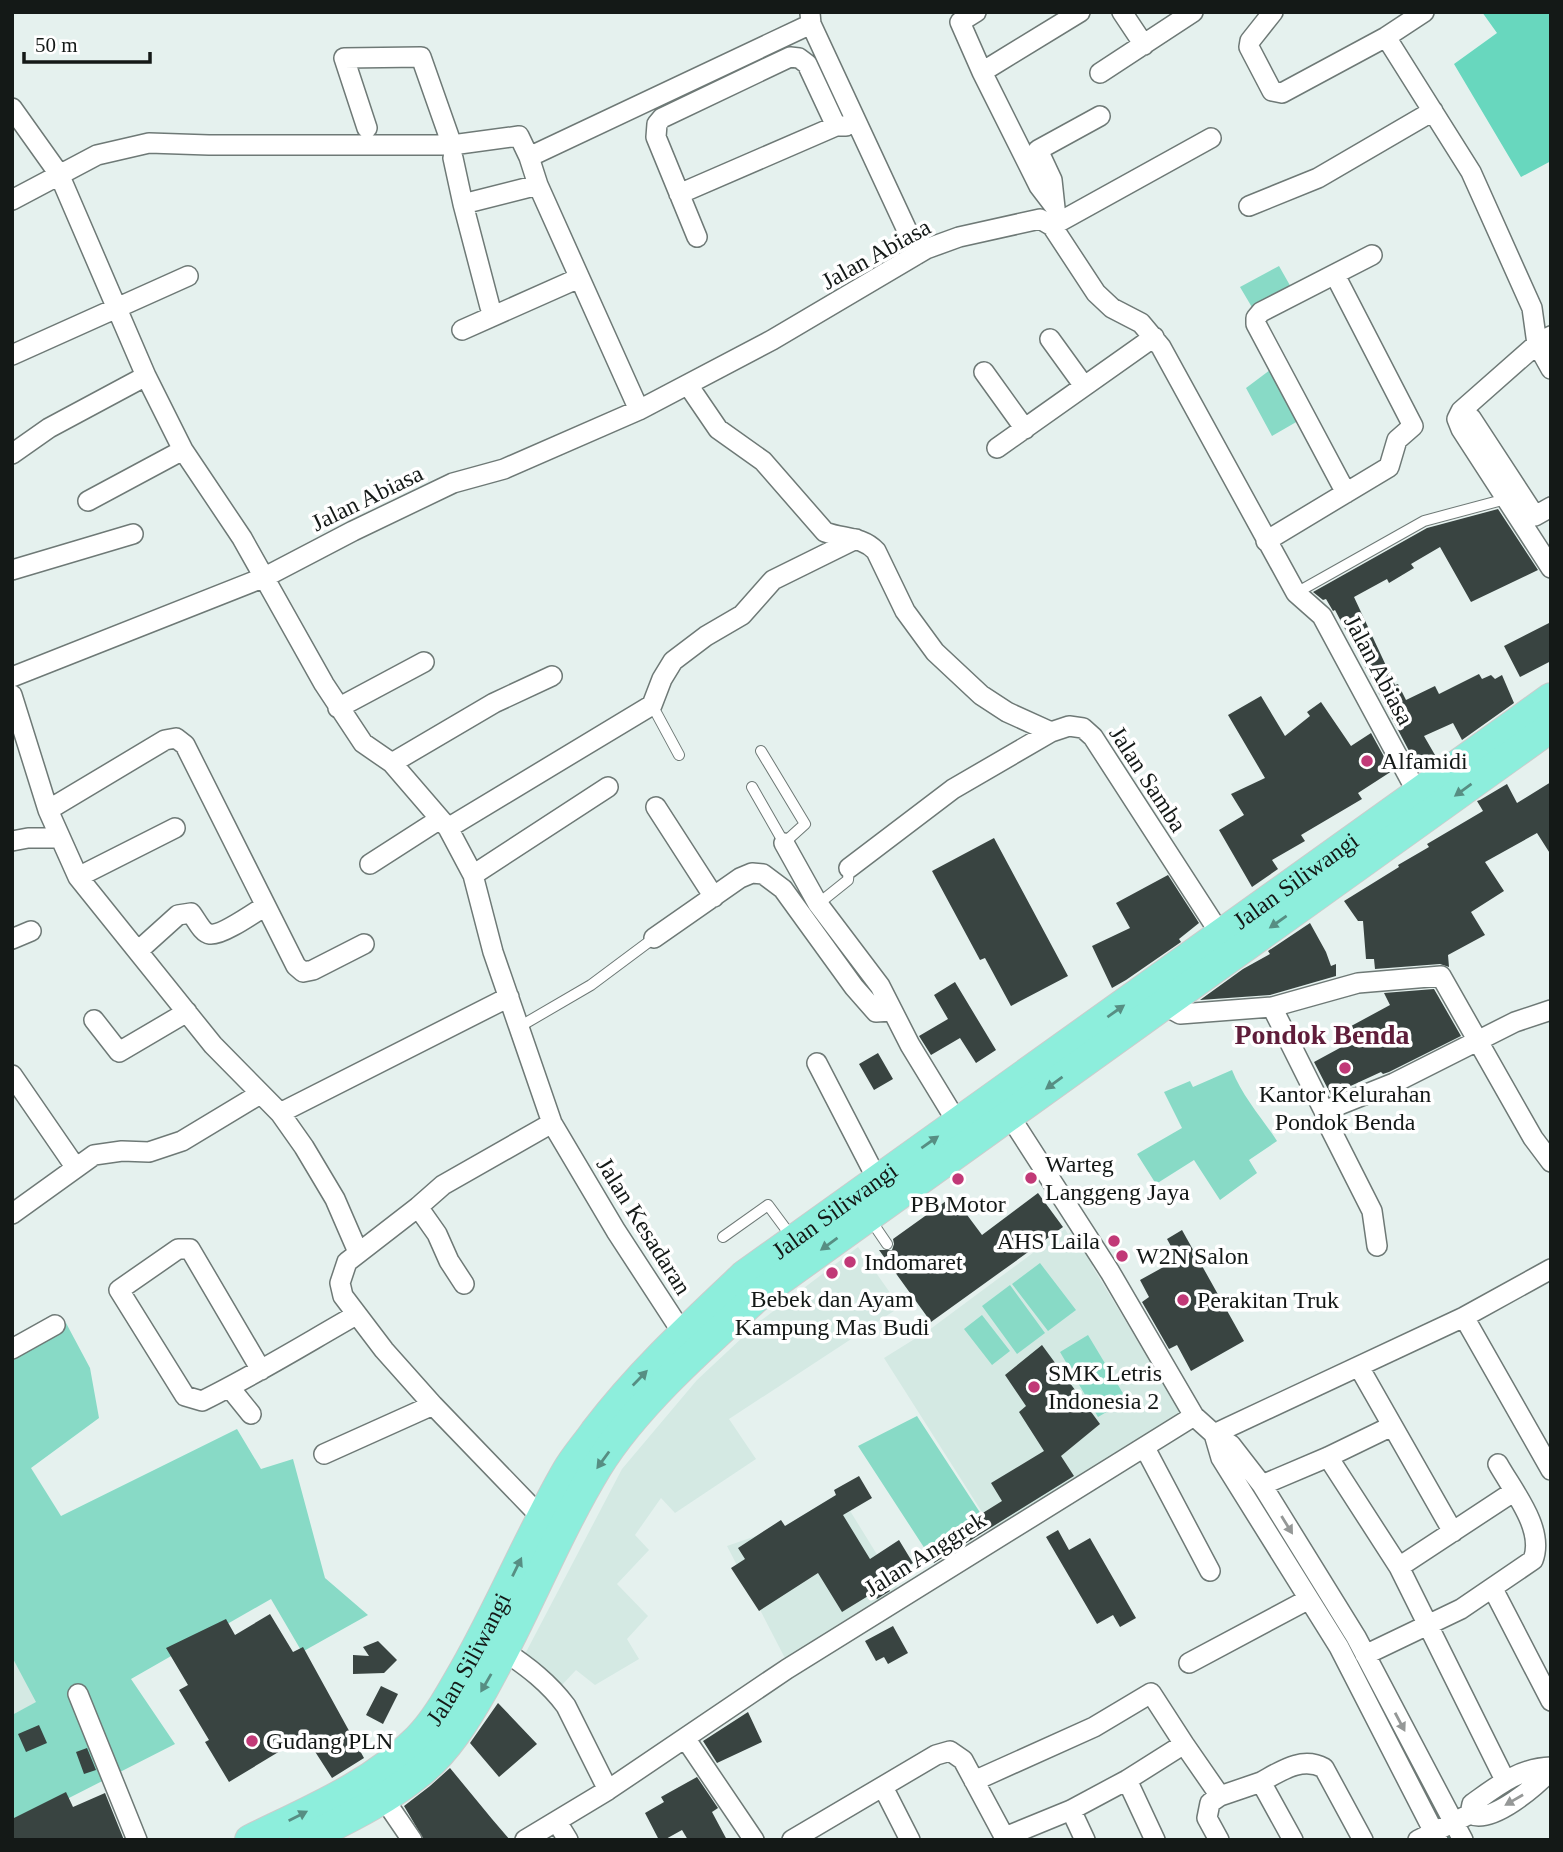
<svg xmlns="http://www.w3.org/2000/svg" width="1563" height="1852" viewBox="0 0 1563 1852" font-family="Georgia,serif">
<style>
.built{fill:#d4e9e3}
.green{fill:#88dac6}
.forest{fill:#68d7be}
.lines{fill:none;stroke-linecap:round;stroke-linejoin:round}
.stream{stroke:#44b7a0;stroke-width:5}
.building{fill:#394441}
.service-casing{stroke:#6e7976;stroke-width:12}
.minor-casing{stroke:#6e7976;stroke-width:22}
.primary-casing{stroke:#cbcccc;stroke-width:32}
.service{stroke:#fff;stroke-width:10}
.minor{stroke:#fff;stroke-width:19}
.primary{stroke:#8deedc;stroke-width:30}
.oneway{fill:#578e83}
.oneway2{fill:#959897}
.poi-dot{fill:#c13977;stroke:#fff;stroke-width:2.5}
.labels{text-anchor:middle;dominant-baseline:central;stroke-width:7;stroke-linejoin:round;paint-order:stroke}
.street-label{font-size:24px;fill:#141917;stroke:#fff}
.poi-label{font-size:24px;fill:#141917;stroke:#fff;text-anchor:start}
.quarter-label{font-size:28px;font-weight:bold;fill:#5f1d3a;stroke:#fff}
</style>
<rect width="100%" height="100%" fill="#e5f1ee"/>
<!-- built -->
<path class="built" d="M1065,1229L1068,1234L1076,1229L1096,1263L1092,1266L1183,1415L994,1531L884,1358L929,1330Z
M858,1247L900,1307L729,1419L756,1459L675,1513L661,1498L635,1535L649,1550L617,1584L648,1616L627,1639L639,1659L595,1685L576,1670L561,1686L524,1656L622,1469L697,1380L759,1322Z
M839,1493L902,1595L788,1664L727,1546L785,1526Z
M12,1657L37,1702L12,1715Z"/>
<!-- green -->
<path class="green" d="M1279,266L1292,289L1253,309L1240,287Z
M1270,370L1298,421L1272,436L1246,388Z
M1232,1070C1242,1096 1262,1118 1277,1141L1249,1160L1257,1173L1220,1200L1194,1160L1156,1184L1137,1154L1182,1128L1164,1092L1190,1081L1193,1087Z
M1040,1263L1076,1310L1048,1331L1012,1284Z
M1010,1285L1045,1333L1017,1354L982,1306Z
M982,1315L1010,1351L992,1365L964,1329Z
M66,1323L90,1368L99,1418L31,1468L61,1516L237,1429L261,1469L293,1459L325,1578L368,1615L302,1652L271,1599L131,1679L175,1744L12,1827V1715L36,1702L12,1657V1353Z
M1088,1335L1127,1400L1098,1417L1060,1352Z
M917,1416L981,1514L925,1549L858,1446Z"/>
<!-- forest -->
<path class="forest" d="M1482,12H1551V161L1521,177L1454,64L1497,33Z"/>
<g class="lines">
<!-- stream -->
<path class="stream" d="M1384,1711L1451,1840"/>
</g>
<!-- building -->
<path class="building" d="M1498,509L1538,570L1471,602L1440,547L1411,564L1414,568L1389,583L1387,579L1354,597L1395,685L1398,684L1406,700L1435,686L1439,694L1479,674L1482,679L1491,675L1495,679L1502,675L1514,703L1462,740L1453,723L1424,736L1435,755L1417,766L1335,610L1333,611L1326,599L1323,600L1313,592L1427,528Z
M1551,622V661L1520,677L1504,646Z
M1261,696L1285,736L1310,716L1307,712L1321,702L1351,746L1371,733L1392,771L1358,793L1362,799L1301,835L1305,841L1272,860L1278,869L1252,887L1219,830L1244,815L1231,794L1265,778L1228,715Z
M1551,782V855L1537,833L1485,862L1504,891L1471,912L1485,935L1448,955L1449,967L1440,964L1375,969L1374,959H1366L1363,921H1358L1344,901L1399,867L1398,865L1429,847L1427,844L1483,811L1477,801L1480,800L1507,784L1517,803Z
M994,838L1068,976L1011,1006L985,958L980,960L932,871Z
M1168,875L1199,923L1179,939L1181,942L1126,980L1112,988L1092,946L1130,928L1116,903Z
M1310,923L1326,952L1331,966L1336,964V976L1270,995L1200,1000L1243,969L1270,954L1268,951Z
M955,982L996,1050L976,1063L960,1038L931,1055L919,1036L948,1019L934,995Z
M1434,989L1461,1036L1389,1072L1383,1074L1381,1072L1331,1095L1314,1062L1349,1043L1342,1031L1390,1005L1384,993Z
M878,1053L893,1079L874,1090L859,1064Z
M1038,1193L1063,1227L931,1322L879,1250H892L894,1244L893,1239L953,1196L982,1235Z
M1182,1230L1244,1341L1191,1371L1177,1345L1169,1349L1142,1302L1149,1297L1140,1280L1178,1259L1167,1239Z
M1042,1345L1100,1424L1061,1456L1074,1476L934,1563L925,1549L1002,1501L991,1483L1044,1451L1019,1412L1026,1406L1005,1375Z
M859,1476L872,1498L843,1515L870,1559L899,1540L913,1563L884,1582L890,1591L877,1599L873,1593L842,1612L818,1573L759,1611L731,1568L745,1559L738,1548L781,1520L785,1526L836,1495L834,1490Z
M1058,1530L1069,1550L1090,1538L1136,1618L1120,1627L1113,1615L1097,1624L1046,1537Z
M270,1614L293,1652L303,1647L364,1758L332,1778L305,1736L229,1782L205,1742L209,1740L179,1690L188,1685L166,1648L226,1619L235,1635Z
M893,1626L908,1653L888,1664L884,1657L876,1661L865,1641Z
M378,1641L397,1660L384,1673L353,1674V1655L369,1656L363,1647Z
M381,1686L398,1694L383,1724L366,1715Z
M498,1703L537,1744L499,1777L470,1743Z
M748,1712L762,1742L717,1763L703,1741Z
M39,1725L47,1743L26,1752L18,1734Z
M87,1748L96,1770L84,1774L76,1752Z
M450,1768L492,1819L510,1840H424L404,1806L430,1786Z
M697,1777L718,1808L712,1812L727,1840H688L682,1830L664,1840H659L645,1813L664,1802L661,1797Z
M66,1792L73,1807L105,1793L124,1840H12V1819Z"/>
<g class="lines">
<!-- service casing -->
<g class="service-casing">
<path id="service" d="M1296,593L1424,521L1506,499
M652,705L679,755
M752,787L784,843L805,824L761,751
M818,904L848,880L849,868
M519,1027L591,985L654,938
M870,1219L887,1244
M723,1237L768,1205L791,1236"/>
</g>
<!-- minor casing -->
<g class="minor-casing">
<path id="minor" d="M976,12L960,22L982,72L1039,186L1055,207
M1122,12L1144,45
M1273,12L1250,41L1249,47L1272,91L1282,93L1386,37L1424,12
M810,13L811,24L918,254
M1386,37L1471,172L1532,308L1537,344L1551,369
M982,72L1080,12
M1100,73L1193,12
M12,108L59,174L146,376L183,450L242,538L324,684L363,743L392,763L448,828L473,875L493,952L552,1123L443,1185L418,1207L347,1262L340,1283L343,1296L384,1350L433,1405L541,1517
M367,128L344,58L421,57L452,145
M453,158L463,204
M679,194L836,126H846
M12,200L97,155L149,143L209,145H452L519,136L529,157
M1249,206L1318,178L1433,111
M1055,208L1052,180L1038,150L1100,116
M1052,226L1211,138
M697,237L656,137L657,124L662,118L790,57L799,58L807,64L836,126
M490,307L463,204L538,185
M462,330L579,278
M1551,336L1537,344L1461,411L1457,419L1461,429L1551,568
M1050,339L1084,386
M12,355L188,276
M984,372L1025,429
M688,385L718,429L763,461L825,532C843,539 862,536 876,551L905,611L935,652L981,695L1007,712L1051,732
M639,410L538,185L529,157L811,24
M1471,418L1535,516L1551,507
M997,448L1154,337
M12,454L49,428L146,376
M1346,493L1256,324V318L1261,312L1372,255
M88,501L183,450
M1266,541L1389,467L1397,440L1413,426L1335,275
M12,570L133,534
M12,677L265,577L353,531L453,483L504,469L639,410L772,340L926,249L959,237L1040,219L1052,226L1096,293L1112,308L1141,323L1161,347L1296,593L1322,616L1418,794
M12,695L48,810L78,877L213,1045L280,1113L304,1147L335,1199L358,1252
M338,708L424,662
M392,763L494,703L552,676
M656,807L714,897
M48,810L165,740L176,738L185,745L296,966L303,972L313,970L364,944
M448,828L652,705L662,679L673,661L706,636L742,615L773,580L856,539
M12,841L28,838H60
M784,843L818,904L880,986L910,1045L957,1122
M370,864L440,819
M849,868L953,789L1051,732L1069,726L1083,728L1093,737L1221,935
M473,875L608,787
M78,877L175,828
M654,938L740,878L752,873L763,874L783,889L854,987L876,1012L891,1011
M12,939L31,931
M138,951L178,915L191,913C196,919 202,933 210,934C221,936 254,913 265,906
M1162,1004L1180,1014L1272,1007L1358,983L1441,976L1533,1138L1551,1162
M1272,1007L1324,1111L1394,1083L1515,1022L1551,1010
M94,1020L119,1052L187,1012
M817,1063L877,1179
M12,1075L76,1168
M1324,1111L1328,1124L1372,1211L1377,1246
M280,1113L509,997
M1009,1115L1110,1272L1194,1416L1214,1434L1231,1445L1262,1485L1356,1637L1463,1840
M552,1123L616,1231L689,1343
M418,1207L437,1234L449,1261L464,1284
M12,1214L94,1155L122,1151L149,1152L182,1141L260,1094
M1464,1317L1551,1470
M12,1349L55,1325
M1359,1367L1453,1532
M261,1370L190,1249H178L119,1290L185,1396L202,1401C255,1375 305,1344 356,1315
M230,1388L251,1414
M1214,1434L1221,1458L1339,1647L1438,1840
M1214,1434L1464,1317L1551,1269
M1145,1448L1210,1571
M324,1454L433,1405
M1328,1457L1399,1567L1505,1780
M1262,1485L1328,1457L1392,1426
M1399,1567L1513,1492
M1493,1589L1551,1701
M504,1651C528,1667 549,1683 566,1706L608,1790
M1365,1655L1461,1609L1533,1560C1545,1529 1513,1491 1498,1464
M1189,1663L1309,1599
M78,1694L137,1840
M685,1738L754,1840
M1127,1780L1155,1840
M974,1781L1094,1727L1151,1693L1184,1744L1220,1796L1210,1803L1207,1818L1219,1840
M883,1787L910,1840
M1220,1796L1261,1782
M384,1799L412,1840
M1071,1810L1085,1840
M1470,1814L1472,1804C1497,1786 1519,1768 1551,1767
M557,1822L568,1840
M1005,1837L1071,1810L1127,1780L1184,1744
M525,1840L608,1790L787,1669L1194,1416
M792,1840L936,1755L950,1751L963,1760L1006,1840
M1293,1840L1261,1782C1281,1771 1302,1756 1324,1768L1363,1840
M1418,1840L1470,1814C1492,1825 1537,1785 1551,1770"/>
</g>
<!-- primary casing -->
<g class="primary-casing">
<g id="primary">
<path id="s1" d="M250,1840C309,1811 371,1786 418,1739C437,1720 451,1693 465,1669C502,1604 530,1535 567,1471C575,1457 586,1445 595,1432C639,1374 692,1325 745,1275L1551,698"/>
<path d="M305,1840C344,1820 385,1801 419,1773C446,1752 466,1719 483,1689C524,1617 554,1538 597,1467C636,1404 706,1343 760,1294L1551,727"/>
</g>
</g>
<!-- service -->
<use href="#service" class="service"/>
<!-- minor -->
<use href="#minor" class="minor"/>
<!-- primary -->
<use href="#primary" class="primary"/>
</g>
<!-- one-way arrows -->
<defs><path id="oneway-solid" d="M-6-.8H1V-3.2L6.5 0L1 3.2V.8H-6Z" transform="scale(1.75)"/></defs>
<g class="oneway">
<use href="#oneway-solid" transform="translate(1463 790) rotate(144)"/>
<use href="#oneway-solid" transform="translate(1278 922) rotate(145)"/>
<use href="#oneway-solid" transform="translate(1116 1011) rotate(-35)"/>
<use href="#oneway-solid" transform="translate(1054 1083) rotate(144)"/>
<use href="#oneway-solid" transform="translate(930 1142) rotate(-35)"/>
<use href="#oneway-solid" transform="translate(829 1244) rotate(144)"/>
<use href="#oneway-solid" transform="translate(640 1378) rotate(-46)"/>
<use href="#oneway-solid" transform="translate(603 1460) rotate(126)"/>
<use href="#oneway-solid" transform="translate(517 1567) rotate(-64)"/>
<use href="#oneway-solid" transform="translate(486 1683) rotate(120)"/>
<use href="#oneway-solid" transform="translate(298 1816) rotate(-27)"/>
</g>
<g class="oneway2">
<use href="#oneway-solid" transform="translate(1287 1525) rotate(58)"/>
<use href="#oneway-solid" transform="translate(1400 1722) rotate(62)"/>
<use href="#oneway-solid" transform="translate(1514 1800) rotate(150)"/>
</g>
<!-- markers -->
<g class="poi-dot">
<circle cx="1367" cy="761" r="7"/>
<circle cx="1345" cy="1068" r="7"/>
<circle cx="1031" cy="1178" r="7"/>
<circle cx="958" cy="1179" r="7"/>
<circle cx="1114" cy="1241" r="7"/>
<circle cx="1122" cy="1256" r="7"/>
<circle cx="850" cy="1262" r="7"/>
<circle cx="832" cy="1273" r="7"/>
<circle cx="1183" cy="1300" r="7"/>
<circle cx="1034" cy="1387" r="7"/>
<circle cx="252" cy="1741" r="7"/>
</g>
<g class="labels">
<!-- street labels -->
<g class="street-label">
<text transform="translate(876 254) rotate(-29)">Jalan Abiasa</text>
<text transform="translate(367 498) rotate(-26)">Jalan Abiasa</text>
<text transform="translate(1379 670) rotate(62)">Jalan Abiasa</text>
<text transform="translate(1148 779) rotate(57)">Jalan Samba</text>
<text stroke="none"><textPath href="#s1" startOffset="1447">Jalan Siliwangi</textPath></text>
<text stroke="none"><textPath href="#s1" startOffset="880">Jalan Siliwangi</textPath></text>
<text transform="translate(644 1226) rotate(58)">Jalan Kesadaran</text>
<text transform="translate(925 1554) rotate(-32)">Jalan Anggrek</text>
<text stroke="none"><textPath href="#s1" startOffset="292">Jalan Siliwangi</textPath></text>
</g>
<!-- poi labels -->
<g class="poi-label">
<text x="1381" y="761">Alfamidi</text>
<text x="1345" y="1094" text-anchor="middle">Kantor Kelurahan<tspan x="1345" dy="28">Pondok Benda</tspan></text>
<text x="1045" y="1164">Warteg<tspan x="1045" dy="28">Langgeng Jaya</tspan></text>
<text x="958" y="1204" text-anchor="middle">PB Motor</text>
<text x="1100" y="1241" text-anchor="end">AHS Laila</text>
<text x="1136" y="1256">W2N Salon</text>
<text x="864" y="1262">Indomaret</text>
<text x="832" y="1299" text-anchor="middle">Bebek dan Ayam<tspan x="832" dy="28">Kampung Mas Budi</tspan></text>
<text x="1197" y="1300">Perakitan Truk</text>
<text x="1048" y="1373">SMK Letris<tspan x="1048" dy="28">Indonesia 2</tspan></text>
<text x="266" y="1741">Gudang PLN</text>
</g>
<!-- quarter labels -->
<g class="quarter-label">
<text x="1322" y="1034">Pondok Benda</text>
</g>
</g>
<!-- border -->
<rect width="1563" height="1852" fill="none" stroke="#141917" stroke-width="28"/>
<!-- scale -->
<path d="M24 52v10h126v-10" fill="none" stroke="#141917" stroke-width="3.5"/>
<text x="35" y="52" font-size="21" fill="#141917" stroke="#ffffff" stroke-width="5" paint-order="stroke">50 m</text>
</svg>
